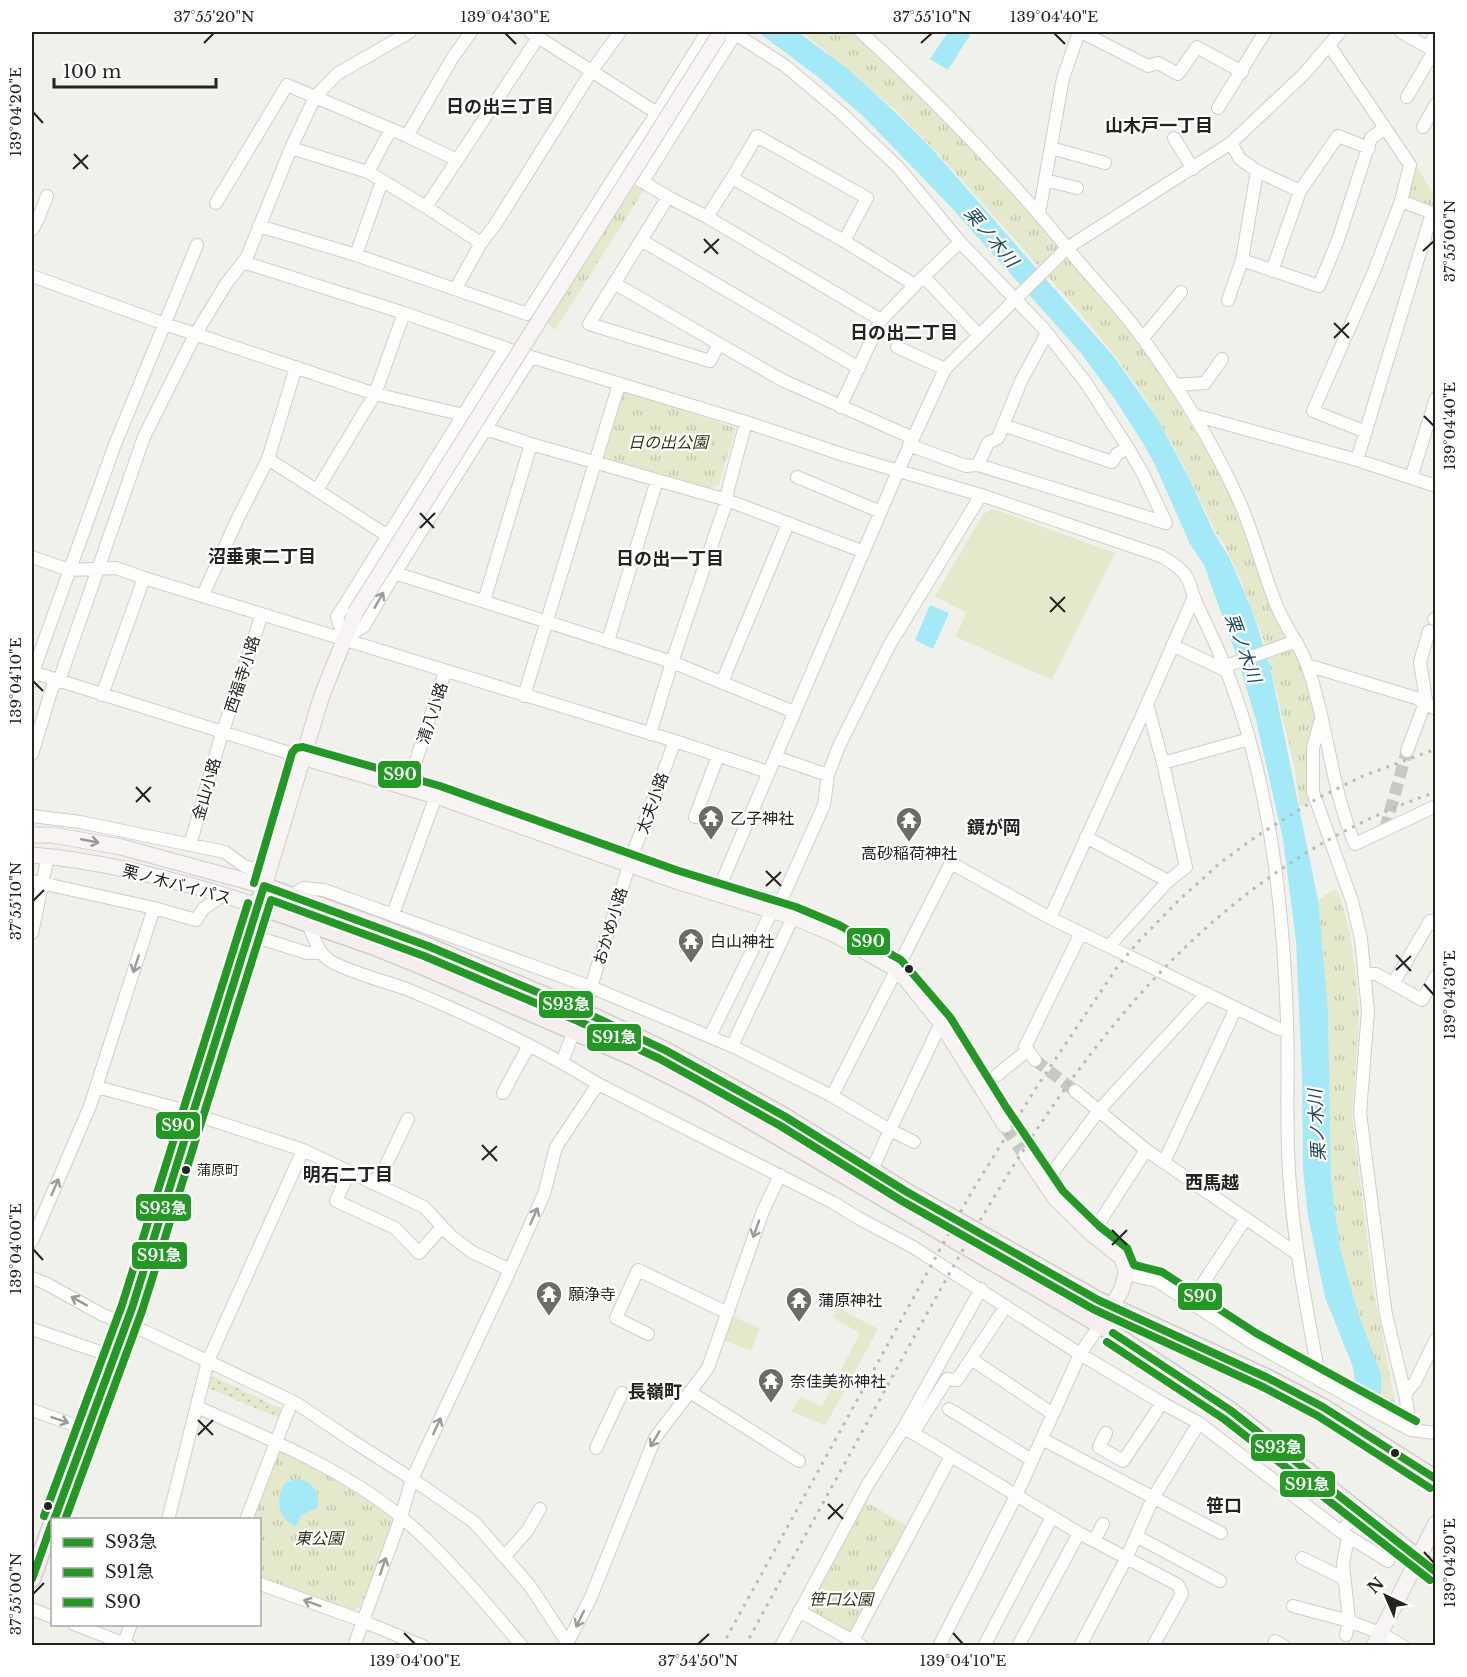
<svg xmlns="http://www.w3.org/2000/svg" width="1467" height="1677" viewBox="0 0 1467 1677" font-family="'Libre Baskerville','Noto Sans JP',serif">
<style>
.grass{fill:url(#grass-dots)}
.park{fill:url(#park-tufts)}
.garden{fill:#e5e9cb}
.water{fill:#a3e9f7}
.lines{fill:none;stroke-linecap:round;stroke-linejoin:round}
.minor-tunnel{stroke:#c8c8c3;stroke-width:12;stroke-dasharray:12 6;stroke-linecap:butt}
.major-tunnel{stroke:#c8c8c3;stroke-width:15;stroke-dasharray:15 8;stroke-linecap:butt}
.minor-casing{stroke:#cfceca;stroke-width:14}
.major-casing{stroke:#cececb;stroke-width:17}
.highway-casing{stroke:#cececb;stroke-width:19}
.minor{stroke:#fdfdfc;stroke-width:12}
.major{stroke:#f8f4f4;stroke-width:15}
.highway{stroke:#f4eeee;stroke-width:16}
.rail{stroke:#babab9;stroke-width:3;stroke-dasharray:3 6;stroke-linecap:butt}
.major-bridge-casing{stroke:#cececb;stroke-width:17;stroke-linecap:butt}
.major-bridge{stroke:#f8f4f4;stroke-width:15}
.bus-1-casing{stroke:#fff;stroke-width:12}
.bus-2-casing{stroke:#fff;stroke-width:12}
.bus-3-casing{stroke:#fff;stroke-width:12}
.bus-1{stroke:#292;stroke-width:8}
.bus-2{stroke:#292;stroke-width:8}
.bus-3{stroke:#292;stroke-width:8}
.oneway{stroke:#9b9b99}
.oneway2{stroke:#999695}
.ticks{fill:none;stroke:#242320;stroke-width:2}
.bus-dot{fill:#242320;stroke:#fff;stroke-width:2}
.labels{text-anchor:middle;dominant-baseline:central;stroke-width:4.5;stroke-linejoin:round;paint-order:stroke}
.bus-label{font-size:14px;fill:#242320;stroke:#fff;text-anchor:start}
.park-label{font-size:16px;font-style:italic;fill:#323514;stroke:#fff}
.street-label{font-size:16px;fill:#242320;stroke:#fff}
.poi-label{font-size:16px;fill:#242320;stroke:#fff;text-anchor:start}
.neighbourhood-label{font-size:18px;font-weight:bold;fill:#242320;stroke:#fff}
.water-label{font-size:18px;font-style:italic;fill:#1d4a54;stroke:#fff}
.line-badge{stroke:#fff;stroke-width:2}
.badge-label{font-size:16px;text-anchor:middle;font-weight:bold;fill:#fff}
.neatline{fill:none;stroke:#242320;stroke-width:2}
.ticks-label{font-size:15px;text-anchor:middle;fill:#242320}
</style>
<defs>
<pattern id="grass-dots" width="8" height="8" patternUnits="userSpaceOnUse" patternTransform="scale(1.5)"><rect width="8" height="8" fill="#e5e9cb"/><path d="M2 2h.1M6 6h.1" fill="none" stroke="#c4c8ae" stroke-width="1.8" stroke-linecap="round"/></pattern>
<pattern id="park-tufts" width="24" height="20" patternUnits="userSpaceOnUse" patternTransform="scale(1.5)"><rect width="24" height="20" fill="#e5e9cb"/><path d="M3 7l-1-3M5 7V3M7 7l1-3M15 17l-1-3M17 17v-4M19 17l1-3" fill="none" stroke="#c4c8ae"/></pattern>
</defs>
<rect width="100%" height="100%" fill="#f1f1ec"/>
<!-- grass -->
<path class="grass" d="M214,1377L284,1410L281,1419L208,1388L210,1378Z"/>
<!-- park -->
<path class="park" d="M802,32H852L947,118L1024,206L1127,327L1150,357L1194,430L1197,428L1235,498L1303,665L1310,692L1315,723L1312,800L1300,807L1294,766L1265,643L1239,576L1224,544L1215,531L1181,460L1147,401L1116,357L1073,305L941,157L893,108Z
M1417,167L1435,197V206L1410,199L1408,194Z
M635,185L644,190L555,330L536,313L613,192L626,199Z
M622,390L736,428L719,484L706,491L600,456Z
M1335,889L1339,893L1350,932L1358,994L1359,1019L1352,1115L1374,1293L1396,1407L1391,1410L1381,1405V1374L1358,1313L1340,1248L1335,1212L1331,1177L1328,1009L1318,900Z
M283,1450L316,1468L391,1515L393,1523L361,1606L352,1612L260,1577V1520H252L277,1453Z
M866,1502L908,1526L851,1633L812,1612L810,1606Z"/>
<!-- garden -->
<path class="garden" d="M994,509L1115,553L1052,680L956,637L966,613L935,596L983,514Z
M838,1308L878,1329L825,1426L792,1411L800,1397L822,1406L860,1333L833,1318Z
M733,1317L760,1328L751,1351L725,1341Z"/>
<!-- water -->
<path class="water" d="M758,32H798L849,70L895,112L933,150L1114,357L1157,418L1189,478L1214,533L1229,557L1252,610L1270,666L1318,900L1328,1009L1331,1177L1335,1212L1340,1248L1358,1313L1381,1374V1405L1356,1390L1353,1367L1325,1297L1308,1216L1303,1169L1302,1076L1296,940L1283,839L1256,720L1236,654L1204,565L1190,544L1156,467L1143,443L1116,401L1081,353L950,206L863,116L818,77Z
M948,32H964L970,35L948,70L930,59Z
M930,605L949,613L933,649L915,640Z
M294,1479C310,1478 322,1493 317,1508L301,1515L298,1524L294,1526C277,1516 276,1501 284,1484Z"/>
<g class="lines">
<!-- minor-tunnel -->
<path class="minor-tunnel" d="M1385,829L1407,751
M1035,1060L1075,1091"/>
<!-- major-tunnel -->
<path class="major-tunnel" d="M1005,1125L1026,1155"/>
<!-- minor casing -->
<g class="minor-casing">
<path id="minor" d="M530,32L657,113
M732,32L784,65L839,111L898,167L960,242L1043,328L1086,383L1128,448L1143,474L1166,523
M861,32C935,100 1005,172 1069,250C1091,278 1117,303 1138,332C1175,382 1210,438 1236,494C1254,531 1262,571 1278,609C1286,628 1300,645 1307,665C1328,723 1330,786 1355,844L1436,806
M1081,32L1148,66L1158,63L1178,74L1197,47L1242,72
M1401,32L1436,52
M1329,45L1410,165L1401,201L1373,274L1313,411L1366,432
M1428,47L1436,34
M1407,97L1434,51
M1218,108L1265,32
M1423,127L1436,104
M407,136L457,160
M1174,138L1193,169
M1231,143L1240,159L1257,171L1300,191
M291,148L368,172L426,207L481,243
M1051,148L1105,163
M1257,171L1242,260L1319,286L1338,240L1371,138L1385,128
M368,172L391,129
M1045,180L1077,188
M643,181L735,34
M668,197L620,168L657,113L707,32
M216,203L287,85L407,136L453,57L471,32
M426,207L539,36
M1039,214L1063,78L1079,32
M707,217L732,178
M259,226L356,255L527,314L620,168
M32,230L38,219L47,196
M641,240L859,368
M844,241L867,198L757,136L732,178L844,241L915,285L881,320L707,217L668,197L589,324L710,361L719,344L782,380L913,438
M356,255L382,181
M243,262L404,313
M1272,271L1300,191L1338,136L1369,148
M32,276L165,324L375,394L464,415L486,429L531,444L727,500L864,552
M924,277L978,334
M918,282L960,242
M614,283L719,344
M456,288L481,243L495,225L591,72L620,32
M1228,300L1242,260
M1143,338L1181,292
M897,347L945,369
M505,348L337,617L344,639L364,626L395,573L531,357
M296,367L268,459L388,536
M1175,385L1205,383L1222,359
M840,407L881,320
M1194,415L1357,460L1436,486
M1003,425L1112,462L1117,454L1128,448
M909,445L966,466L978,465L1166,523
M1357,460L1432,213L1401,201
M978,465L988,443L998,438L1021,381L1047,333
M797,477L881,512
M1411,478L1436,398
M317,490L375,394L404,313L531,357L746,422L844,455L981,495
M32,557L69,570L116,568L144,578L675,741L768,772
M395,573L672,662L794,712
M203,595L237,520L268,459
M484,601L531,444
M1434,619L1436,618
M608,641L657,480
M1172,645L1227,671
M1307,665L1416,698L1436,709
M1226,666L1296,641
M32,672L302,757
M32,681L33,672L114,447L197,245
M722,682L788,524
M102,695L144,578
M524,696L619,384
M1320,722L1313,748V792L1352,901L1361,939L1368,1011L1360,1113L1386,1315L1405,1394L1411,1430
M650,734L672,662L727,500L728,489L746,422
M1407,751L1426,700L1420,662L1429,631
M32,754L53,685L59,681L144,437L195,335L226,284L247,257L291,148L315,97L337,74L410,32
M775,757L828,775
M1163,763L1249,739
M407,788L445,672
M32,816L80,822L225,852L244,866L268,873
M695,817L718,756
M1086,837L1168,881
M190,845L220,740L262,614
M32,881L154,908L196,920L203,909L223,895
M717,893L899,469L945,369L1067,248L1231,143L1304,74L1340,32
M293,895L303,888L324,890L591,987L632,856L675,741
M776,912L824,805L828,775L839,746L890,644L981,495L1161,556C1170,561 1180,567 1186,576C1190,581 1191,590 1194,597C1198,608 1204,619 1209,630C1266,751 1283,888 1287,1022C1289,1076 1285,1130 1290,1185C1295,1251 1308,1316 1320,1381
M393,914L436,796
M1050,918L1144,711L1194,597
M308,924C314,937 318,955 332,962C354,974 385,981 409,990C474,1017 538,1047 598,1084L832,1202L860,1219L913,1247L1080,1354L1162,1403L1199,1423L1341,1532L1388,1561
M32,933L48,856
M266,940L307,953H322
M1109,946L1168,881L1186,867L1163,763L1147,704
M1364,974H1376L1422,1000L1436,976
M1393,984L1430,921L1436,925
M710,1036L769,917
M732,1046L793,917
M1035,1060L1025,1047L1081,933
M562,1062L591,987L732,1046L832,1096L951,863L1050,918L1279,1029L1287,1030
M97,1087L175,1108L303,1150L424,1207L451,1236L472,1252L510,1270
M981,1088L1028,1050
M1075,1091L1146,1150L1296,1253
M503,1093L529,1045
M832,1096L890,1130L872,1170
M914,1142L890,1130L941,1023
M1164,1162L1236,1008
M349,1172L336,1201L395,1228L419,1253L442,1227
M372,1183L383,1171L408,1119
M1045,1183L1099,1110L1207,993
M1092,1234L1146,1150
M32,1241L90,1106L154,908
M1126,1274L1157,1281L1251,1342L1386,1417L1411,1430L1436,1433
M32,1278L45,1283L103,1315L144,1331L296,1403L354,1442L412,1479L474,1522L530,1586L568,1644
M1190,1303L1246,1218
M32,1329L97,1351
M648,1334L616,1318L638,1270L728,1313
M971,1359L1053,1414
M690,1392L799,1461
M1405,1394L1415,1382L1436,1339
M197,1407C267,1438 339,1467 399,1515C443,1552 485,1602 522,1646
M949,1409L1032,1460
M32,1410L88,1430
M903,1429L913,1433L1079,1533L1178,1585L1182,1594L1153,1646
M913,1433L947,1379L957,1380L1006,1306
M1106,1433L1099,1447L1123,1461L1162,1403
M1042,1439L1221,1533
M596,1448L622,1393
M168,1520L208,1361L303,1150
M246,1520L292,1401
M1341,1532L1358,1512
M1136,1536L1220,1581
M1348,1538L1343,1564L1349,1621L1380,1633L1403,1646
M1094,1541L1103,1524
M504,1557L527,1531L540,1509
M1302,1558L1343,1578
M260,1584L355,1618L423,1646
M1293,1606L1349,1621L1346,1635
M32,1609L52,1617
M799,1611L862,1646
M74,1624L130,1646
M1275,1641L1284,1646
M123,1646L131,1624
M354,1646L401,1517L412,1479L510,1270L544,1194L556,1147L598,1084
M566,1646L591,1597L655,1438L708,1368L763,1211L780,1175
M781,1646L868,1484L903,1429L981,1289
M850,1646L951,1456
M939,1646L1016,1496L1080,1354L1100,1325
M984,1646L1052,1517
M1018,1646L1079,1533
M1080,1646L1126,1559L1153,1498L1199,1423"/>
</g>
<!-- major casing -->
<g class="major-casing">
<path id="major" d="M302,757L436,796L673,880L793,917L834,934L896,969L909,983L941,1023L1005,1125
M32,835H52L121,847L264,886L322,695L355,613
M32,855C108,861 185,882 258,906
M1026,1155L1055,1198L1092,1234L1120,1256L1124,1263L1126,1274L1121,1291L1100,1325
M1374,1646L1436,1523"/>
</g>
<!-- highway casing -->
<g class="highway-casing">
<path id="highway" d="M258,906L375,947L422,966L635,1058L700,1091L1100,1325L1230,1410L1436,1572
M54,1520L132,1308L264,886L369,923L428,946L582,1011L665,1050L784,1116L907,1192L1098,1300L1268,1378L1323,1407L1436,1479
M32,1579L52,1523"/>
</g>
<!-- minor -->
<use href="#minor" class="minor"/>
<!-- major -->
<use href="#major" class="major"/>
<!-- highway -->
<use href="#highway" class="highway"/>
<!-- rail -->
<path class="rail" d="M722,1646L971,1193L1036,1088L1118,966L1138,942L1179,900L1220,863L1257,836L1318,798L1363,776L1436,749
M745,1646C799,1546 854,1447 908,1348C1035,1117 1171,882 1436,792"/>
<!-- major-bridge casing -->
<g class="major-bridge-casing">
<path id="major-bridge" d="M355,613L719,35"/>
</g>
<!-- major-bridge -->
<use href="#major-bridge" class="major-bridge"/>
<!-- bus-1 casing -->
<g class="bus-1-casing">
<path id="bus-1" d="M1113,1333L1230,1410L1436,1572
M54,1520L132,1308L264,886L428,946L582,1011L665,1050L784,1116L907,1192L1098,1300L1268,1378L1323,1407L1436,1479
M32,1579L52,1523"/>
</g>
<!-- bus-2 casing -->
<g class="bus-2-casing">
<path id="bus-2" d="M1107,1342L1224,1419L1430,1580
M65,1520L142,1311L271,900L424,956L578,1021L660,1059L779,1125L902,1201L1093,1309L1263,1387L1318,1416L1430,1488"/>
</g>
<!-- bus-3 casing -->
<g class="bus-3-casing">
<path id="bus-3" d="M254,883L292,753L296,748L303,747L440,786L676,870L796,907L839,925L901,960L950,1017L1006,1107L1063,1191L1099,1226L1127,1248L1134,1265L1162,1272L1256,1333L1416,1421
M44,1516L122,1305L248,903"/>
</g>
<!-- bus-1 -->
<use href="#bus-1" class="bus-1"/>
<!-- bus-2 -->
<use href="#bus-2" class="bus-2"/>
<!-- bus-3 -->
<use href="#bus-3" class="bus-3"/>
</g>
<!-- one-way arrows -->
<defs><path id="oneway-shaft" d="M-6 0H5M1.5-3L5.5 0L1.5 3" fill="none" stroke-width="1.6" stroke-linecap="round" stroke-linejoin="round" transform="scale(1.5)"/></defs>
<g class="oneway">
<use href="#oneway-shaft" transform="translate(379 600) rotate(-60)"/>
<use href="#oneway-shaft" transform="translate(136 964) rotate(108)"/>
<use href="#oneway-shaft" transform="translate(55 1187) rotate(-67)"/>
<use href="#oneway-shaft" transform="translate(534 1216) rotate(-66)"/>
<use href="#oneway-shaft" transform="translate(756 1229) rotate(110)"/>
<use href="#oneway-shaft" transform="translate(79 1301) rotate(-151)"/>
<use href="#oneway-shaft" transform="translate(60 1420) rotate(19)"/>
<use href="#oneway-shaft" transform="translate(437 1426) rotate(-65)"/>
<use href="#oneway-shaft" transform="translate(655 1439) rotate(120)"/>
<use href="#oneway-shaft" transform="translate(383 1566) rotate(-71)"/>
<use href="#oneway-shaft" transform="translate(312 1603) rotate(-160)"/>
<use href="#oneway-shaft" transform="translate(580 1619) rotate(116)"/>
</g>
<use class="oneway2" href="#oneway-shaft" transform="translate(90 841) rotate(11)"/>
<!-- ticks -->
<path class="ticks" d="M505,33L516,44M1054,33L1065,44M204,43L214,33M921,43L932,33M33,112L43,123M74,154L88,169M73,169L88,155M704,239L718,254M1423,251L1434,241M704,253L719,239M1334,323L1349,338M1334,338L1349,323M1424,416L1434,426M420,513L434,528M420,528L435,513M1050,597L1065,612M1050,612L1065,597M33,681L43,691M136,787L150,802M136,802L151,787M766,871L781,886M766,886L781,872M33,901L44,890M1396,955L1411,971M1396,970L1411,956M1424,984L1434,995M482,1145L497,1161M482,1160L497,1146M1112,1230L1127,1245M1112,1245L1127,1230M33,1249L43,1260M198,1420L213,1435M198,1435L213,1420M828,1504L843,1519M828,1519L843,1504M1424,1552L1434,1563M33,1594L44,1583M404,1633L415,1644M953,1633L963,1644M698,1644L709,1634"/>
<!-- icons -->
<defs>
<g id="temple-pin" transform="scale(1.35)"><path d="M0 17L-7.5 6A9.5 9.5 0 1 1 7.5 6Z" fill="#6c6b67" stroke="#fff"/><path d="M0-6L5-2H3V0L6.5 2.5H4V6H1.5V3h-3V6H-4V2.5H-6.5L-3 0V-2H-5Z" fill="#fff"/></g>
</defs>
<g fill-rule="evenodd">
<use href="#temple-pin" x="711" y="818"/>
<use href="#temple-pin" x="909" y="820"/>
<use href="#temple-pin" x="691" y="941"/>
<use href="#temple-pin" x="549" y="1294"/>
<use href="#temple-pin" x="799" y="1300"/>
<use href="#temple-pin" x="771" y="1381"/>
</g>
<!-- markers -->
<g class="bus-dot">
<circle cx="909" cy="969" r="5"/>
<circle cx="186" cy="1170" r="5"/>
<circle cx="1395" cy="1453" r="5"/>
<circle cx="48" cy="1506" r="5"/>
</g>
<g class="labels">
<!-- bus labels -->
<g class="bus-label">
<text x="197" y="1170">蒲原町</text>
</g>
<!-- park labels -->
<g class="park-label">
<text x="668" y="442">日の出公園</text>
<text x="319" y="1538">東公園</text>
<text x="841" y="1599">笹口公園</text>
</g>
<!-- street labels -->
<g class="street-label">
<text transform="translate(242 674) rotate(-72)">西福寺小路</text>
<text transform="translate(432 713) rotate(-72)">清八小路</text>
<text transform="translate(206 789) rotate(-74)">金山小路</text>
<text transform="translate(652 803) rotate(-70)">太夫小路</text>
<text transform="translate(177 884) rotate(15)">栗ノ木バイパス</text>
<text transform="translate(610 926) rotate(-73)">おかめ小路</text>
</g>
<!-- poi labels -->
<g class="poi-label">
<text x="730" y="818">乙子神社</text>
<text x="909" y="853" text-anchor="middle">高砂稲荷神社</text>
<text x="710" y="941">白山神社</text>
<text x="568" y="1294">願浄寺</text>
<text x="818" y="1300">蒲原神社</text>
<text x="790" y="1381">奈佳美祢神社</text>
</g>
<!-- neighbourhood labels -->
<g class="neighbourhood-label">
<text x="500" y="107">日の出三丁目</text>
<text x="1159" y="126">山木戸一丁目</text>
<text x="904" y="333">日の出二丁目</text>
<text x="262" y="557">沼垂東二丁目</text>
<text x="670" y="559">日の出一丁目</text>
<text x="994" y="828">鏡が岡</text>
<text x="348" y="1175">明石二丁目</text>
<text x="1212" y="1183">西馬越</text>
<text x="655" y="1392">長嶺町</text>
<text x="1224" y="1506">笹口</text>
</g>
<!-- water labels -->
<g class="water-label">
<text transform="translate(991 237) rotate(50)">栗ノ木川</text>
<text transform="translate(1243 648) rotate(70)">栗ノ木川</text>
<text transform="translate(1317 1125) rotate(-93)">栗ノ木川</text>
</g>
</g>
<g class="line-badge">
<rect x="377" y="760" width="45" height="29" rx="6" fill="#292"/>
<rect x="846" y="927" width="45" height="29" rx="6" fill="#292"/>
<rect x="538" y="990" width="56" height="29" rx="6" fill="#292"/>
<rect x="586" y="1023" width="56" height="29" rx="6" fill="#292"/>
<rect x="155" y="1111" width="46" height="29" rx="6" fill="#292"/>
<rect x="135" y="1193" width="57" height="29" rx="6" fill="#292"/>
<rect x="131" y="1241" width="57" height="29" rx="6" fill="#292"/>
<rect x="1177" y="1282" width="46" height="29" rx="6" fill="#292"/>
<rect x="1250" y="1433" width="56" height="29" rx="6" fill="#292"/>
<rect x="1279" y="1470" width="57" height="28" rx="6" fill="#292"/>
</g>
<g class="badge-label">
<text x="400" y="780">S90</text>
<text x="868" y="947">S90</text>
<text x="566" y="1010">S93急</text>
<text x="614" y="1043">S91急</text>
<text x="178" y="1131">S90</text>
<text x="163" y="1214">S93急</text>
<text x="159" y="1261">S91急</text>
<text x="1200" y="1302">S90</text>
<text x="1278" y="1453">S93急</text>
<text x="1307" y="1490">S91急</text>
</g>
<!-- border -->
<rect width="1467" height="1677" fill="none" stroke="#ffffff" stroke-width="66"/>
<!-- legend -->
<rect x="51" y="1518" width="210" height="108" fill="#ffffff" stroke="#a7a7a6" stroke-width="1.5"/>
<rect x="63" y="1538" width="30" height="9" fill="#229922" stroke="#a7a7a6" stroke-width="1.5"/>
<text x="105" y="1548" font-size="18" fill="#242320">S93急</text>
<rect x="63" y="1568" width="30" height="9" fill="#229922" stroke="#a7a7a6" stroke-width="1.5"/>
<text x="105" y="1578" font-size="18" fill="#242320">S91急</text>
<rect x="63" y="1598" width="30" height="9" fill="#229922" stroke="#a7a7a6" stroke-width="1.5"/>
<text x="105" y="1608" font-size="18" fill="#242320">S90</text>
<!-- north arrow -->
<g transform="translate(1386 1596) rotate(316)" stroke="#ffffff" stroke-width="4.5" paint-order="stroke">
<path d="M0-4.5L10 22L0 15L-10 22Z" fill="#242320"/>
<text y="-9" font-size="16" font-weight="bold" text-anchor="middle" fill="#242320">N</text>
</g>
<!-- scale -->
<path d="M54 78v9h162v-9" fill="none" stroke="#242320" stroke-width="3"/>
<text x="63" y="78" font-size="18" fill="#242320" stroke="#ffffff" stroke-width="4.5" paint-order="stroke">100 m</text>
<rect x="33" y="33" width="1401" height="1611" class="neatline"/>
<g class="ticks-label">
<text x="214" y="22">37°55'20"N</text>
<text x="505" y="22">139°04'30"E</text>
<text x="932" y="22">37°55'10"N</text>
<text x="1054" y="22">139°04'40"E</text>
<text transform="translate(16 112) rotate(-90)" y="5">139°04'20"E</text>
<text transform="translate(1450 241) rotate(-90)" y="5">37°55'00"N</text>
<text transform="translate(1450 426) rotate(-90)" y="5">139°04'40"E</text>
<text transform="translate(16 681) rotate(-90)" y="5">139°04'10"E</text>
<text transform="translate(16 901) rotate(-90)" y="5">37°55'10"N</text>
<text transform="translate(1450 995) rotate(-90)" y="5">139°04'30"E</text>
<text transform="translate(16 1249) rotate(-90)" y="5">139°04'00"E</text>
<text transform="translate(1450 1563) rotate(-90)" y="5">139°04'20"E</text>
<text transform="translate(16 1594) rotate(-90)" y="5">37°55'00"N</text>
<text x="415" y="1666">139°04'00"E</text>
<text x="698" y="1666">37°54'50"N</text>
<text x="963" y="1666">139°04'10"E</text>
</g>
</svg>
